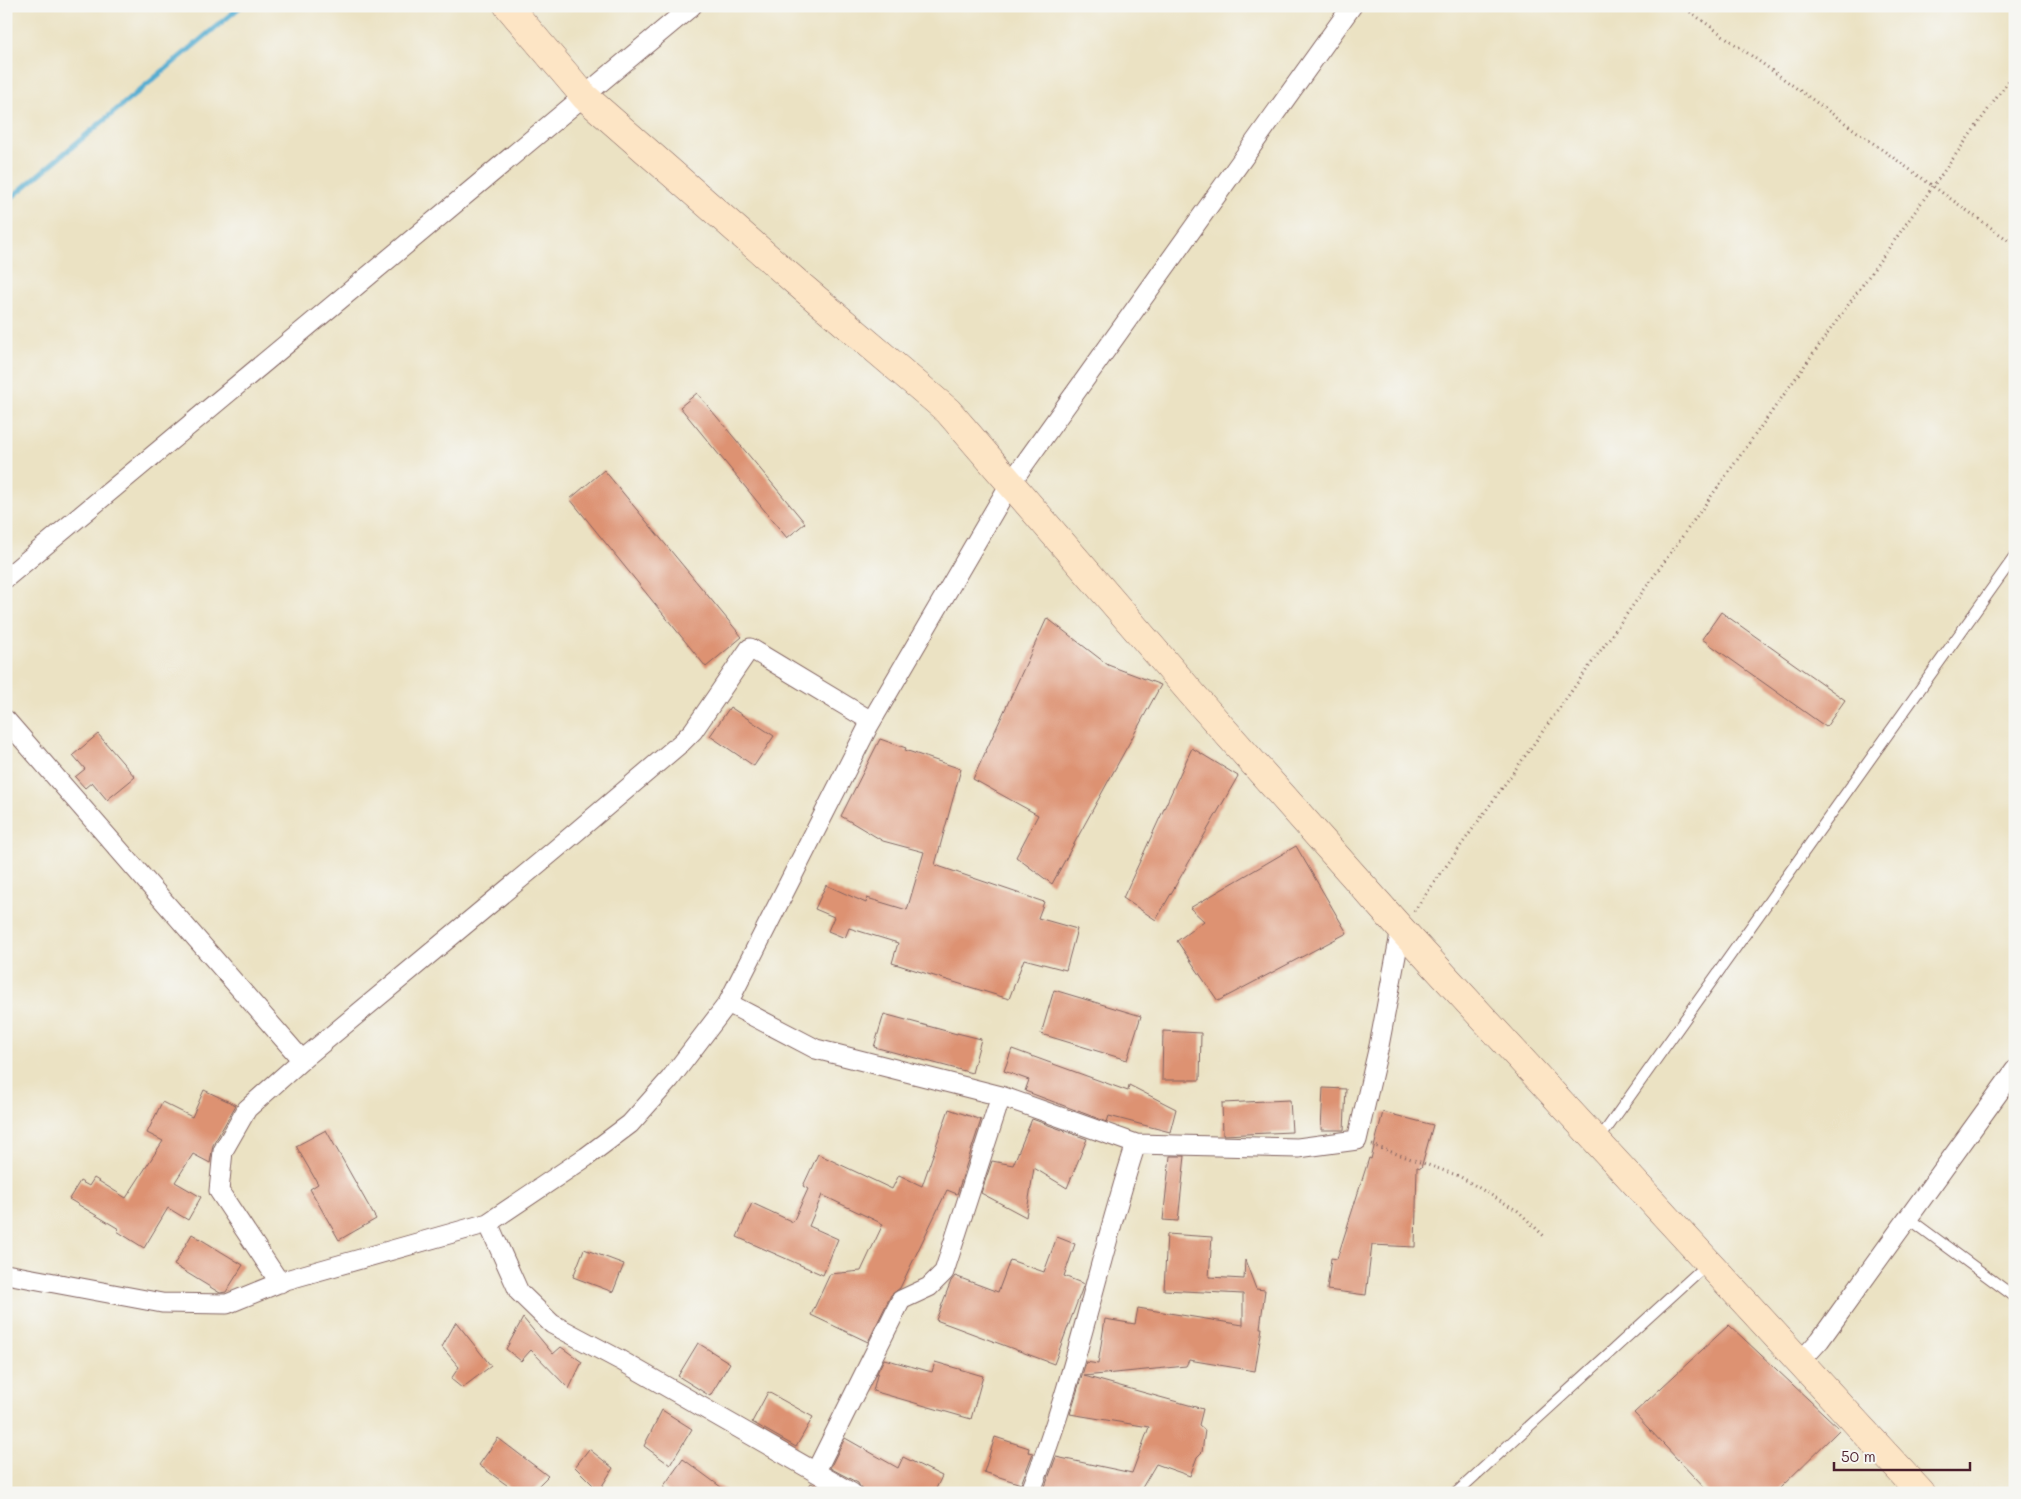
<svg xmlns="http://www.w3.org/2000/svg" width="2021" height="1499" viewBox="0 0 2021 1499" font-family="Mali,sans-serif">
<style>
.lines{fill:none;stroke-linecap:round;stroke-linejoin:round}
.stream{stroke:#54add1;stroke-width:5.5}
.building{fill:#dd9272}
.lane-casing{stroke:#826360;stroke-width:12}
.street-casing{stroke:#826360;stroke-width:21}
.secondary-casing{stroke:#826360;stroke-width:29}
.path{stroke:#826360;stroke-width:3;stroke-dasharray:1 4;stroke-linecap:butt}
.lane{stroke:#fff;stroke-width:10}
.street{stroke:#fff;stroke-width:19}
.secondary{stroke:#fde5c5;stroke-width:28}
</style>
<rect width="100%" height="100%" fill="#f6f6f2"/>
<filter id="ink" filterUnits="userSpaceOnUse"><feTurbulence type="fractalNoise" baseFrequency=".02" numOctaves="2"/><feDisplacementMap in="SourceGraphic" scale="10" xChannelSelector="R" yChannelSelector="G"/><feConvolveMatrix kernelMatrix="1 2 1 2 8 2 1 2 1" color-interpolation-filters="sRGB"/></filter>
<filter id="wash" filterUnits="userSpaceOnUse"><feTurbulence type="fractalNoise" baseFrequency=".0096" numOctaves="4" result="noise"/><feDisplacementMap in="SourceGraphic" scale="20" xChannelSelector="R" yChannelSelector="G"/><feGaussianBlur stdDeviation="1.12" result="paint"/><feColorMatrix in="noise" values="0 0 0 0 0 0 0 0 0 0 0 0 0 0 0 0 0 1.4 0 .05"/><feComposite in="paint" operator="in"/></filter>
<g filter="url(#wash)">
<rect width="100%" height="100%" fill="#ebe2c3"/>
<g class="lines">
<!-- stream -->
<path class="stream" d="M6,202L241,6"/>
</g>
<g id="blocks">
<!-- building -->
<path class="building" d="M697,393L805,523L787,538L680,407Z
M604,470L742,637L706,667L570,499Z
M1721,612L1845,700L1826,727L1702,639Z
M1047,618L1108,665L1161,685L1052,884L1016,857L1038,815L973,779Z
M730,707L774,736L754,766L710,736Z
M98,734L135,777L107,800L92,782L85,788L75,777L85,769L73,755Z
M880,739L906,748L905,750L961,769L935,865L1044,902L1038,918L1077,929L1066,970L1024,959L1009,999L892,963L898,943L849,928L845,938L828,931L834,917L815,909L826,885L866,903L867,898L907,910L924,852L883,841L841,816Z
M1192,748L1238,776L1156,920L1123,898Z
M1296,846L1347,933L1218,1001L1177,941L1204,921L1190,908Z
M1054,990L1141,1016L1127,1060L1041,1034Z
M884,1014L957,1034V1033L981,1039L972,1073L874,1047Z
M1163,1031L1201,1033L1200,1080H1162Z
M1012,1049L1128,1091L1129,1085L1176,1109L1170,1132L1109,1116L1107,1122L1025,1091L1029,1080L1004,1071Z
M1323,1088L1346,1089L1344,1130H1321Z
M204,1090L236,1105L213,1145L210,1163L193,1154L175,1182L201,1197L188,1220L168,1208L144,1248L117,1231L119,1229L69,1199L80,1181L89,1186L94,1178L126,1198L163,1141L147,1133L162,1102L192,1117Z
M1290,1100L1292,1132L1223,1135L1222,1103Z
M949,1109L981,1120L957,1194L947,1190L900,1288L891,1295L868,1342L811,1315L830,1274L861,1271L883,1224L822,1195L809,1226L838,1239L823,1275L737,1237L752,1203L793,1222L808,1189L803,1186L818,1154L892,1189L899,1175L922,1186Z
M1383,1112L1433,1125L1421,1168L1417,1167L1415,1247L1372,1245L1366,1295L1327,1290L1331,1258L1337,1259L1369,1158L1371,1159Z
M1032,1119L1087,1139L1067,1188L1034,1168L1026,1217L981,1193L992,1161L1013,1165Z
M326,1130L376,1219L339,1240L310,1189L318,1184L296,1146Z
M1170,1156H1185L1178,1221L1163,1220Z
M192,1234L243,1265L226,1292L220,1293L174,1265Z
M1167,1234L1212,1237L1209,1277L1244,1279L1245,1260L1256,1289L1265,1290L1260,1328H1262L1255,1371L1189,1360L1186,1366L1084,1376L1203,1409L1199,1425L1205,1430L1202,1452L1197,1457L1190,1476L1156,1464L1139,1493L1043,1492L1056,1457L1132,1473L1149,1427L1070,1414L1086,1362L1098,1364L1105,1319L1135,1324L1138,1308L1243,1325V1294L1164,1290Z
M1057,1237L1075,1244L1064,1276L1084,1284L1054,1364L936,1320L951,1281L955,1276L998,1292L1010,1260L1044,1272Z
M584,1249L624,1264L613,1292L573,1277Z
M523,1318L553,1354L561,1347L582,1362L569,1389L531,1350L521,1361L506,1349Z
M456,1322L491,1366L462,1388L451,1379L459,1367L442,1347Z
M1729,1325L1840,1429L1775,1493H1709L1634,1413Z
M698,1343L730,1363L710,1396L678,1376Z
M884,1359L932,1372L935,1362L983,1376L971,1419L873,1391L878,1371Z
M768,1392L813,1417L796,1447L752,1422Z
M662,1410L692,1429L670,1465L644,1446Z
M995,1437L1029,1448L1028,1452L1033,1453L1021,1484L984,1472Z
M498,1438L548,1476L531,1493H518L479,1465Z
M845,1438L898,1468L903,1457L942,1476L934,1493H863L858,1483L830,1468Z
M589,1449L613,1468L599,1491L575,1467Z
M683,1459L729,1493H671L663,1487Z
M811,1483L829,1493H805Z"/>
</g>
</g>
<g filter="url(#ink)">
<use href="#blocks" fill-opacity="0" stroke="#826360" stroke-width="1"/>
<g class="lines">
<!-- lane casing -->
<g class="lane-casing">
<path id="lane" d="M1598,1141L2015,556
M1908,1218L2015,1297
M1456,1493L1708,1263"/>
</g>
<!-- street casing -->
<g class="street-casing">
<path id="street" d="M6,578L692,6
M6,720L302,1060L247,1109L223,1151L219,1191L280,1283
M728,1003L816,1049L1001,1096
M302,1060L556,849L681,743L693,731L750,648L871,721
M488,1223L519,1292L552,1324L620,1360L852,1493
M6,1274L162,1303L227,1304L286,1280L488,1223L586,1157L630,1124L670,1079L728,1003L868,727L1010,484L1352,6
M1800,1362L1820,1340L2015,1070
M816,1471L901,1300L929,1287L944,1272L1001,1096L1136,1144L1298,1148L1357,1140L1379,1046L1401,929
M1030,1493C1076,1380 1098,1259 1136,1144"/>
</g>
<!-- secondary casing -->
<g class="secondary-casing">
<path id="secondary" d="M508,6L585,97L795,281L948,411L1200,703L1401,929L1921,1493"/>
</g>
<!-- path -->
<path class="path" d="M1682,6L2015,245
M1414,911L2015,72
M1372,1145L1459,1176L1518,1211L1546,1238"/>
<!-- lane -->
<use href="#lane" class="lane"/>
<!-- street -->
<use href="#street" class="street"/>
<!-- secondary -->
<use href="#secondary" class="secondary"/>
</g>
</g>
<!-- margin -->
<rect width="2021" height="1499" fill="none" stroke="#f6f6f2" stroke-width="25"/>
<!-- scale -->
<path d="M1834 1462v8h136v-8" fill="none" stroke="#4a1f2b" stroke-width="2.5"/>
<text x="1841" y="1462" font-size="15" fill="#4a1f2b" stroke="#f6f6f2" stroke-width="4" paint-order="stroke">50 m</text>
</svg>
